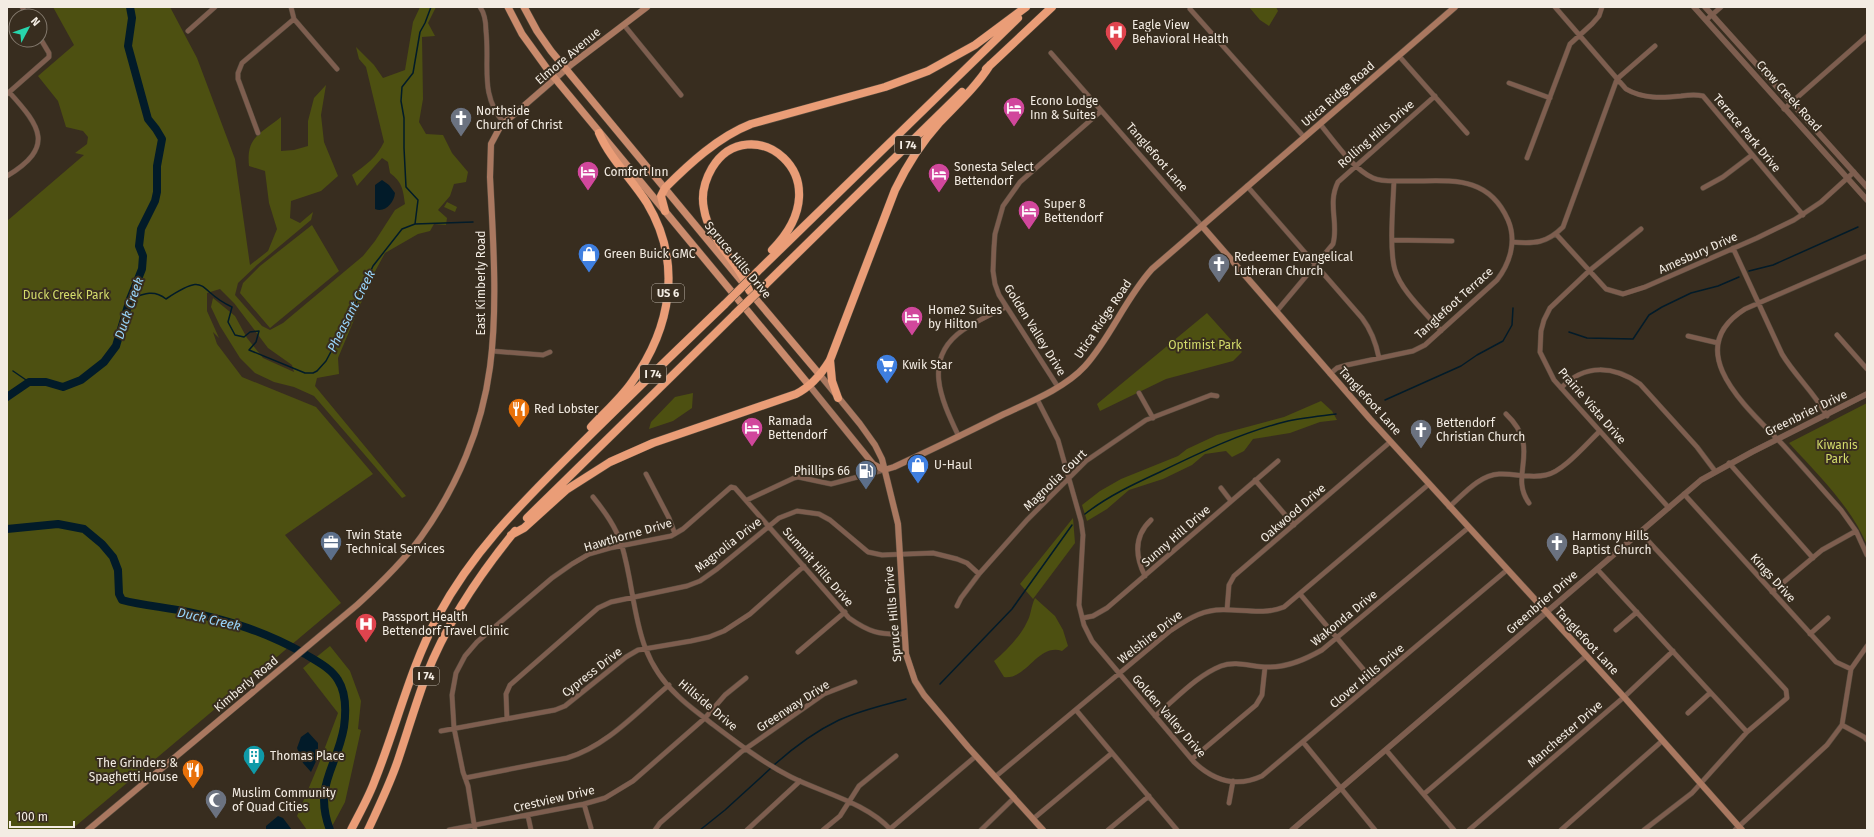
<svg xmlns="http://www.w3.org/2000/svg" width="1874" height="837" viewBox="0 0 1874 837" font-family="'Fira Sans',sans-serif">
<style>
.green{fill:#4d5011}
.water{fill:#021b29}
.lines{fill:none;stroke-linecap:round;stroke-linejoin:round}
.stream{stroke:#021b29;stroke-width:1.5}
.river{stroke:#021b29;stroke-width:8}
.minor-casing{stroke:#564c3e;stroke-width:5.5}
.tertiary-casing{stroke:#564c3e;stroke-width:6}
.secondary-casing{stroke:#564c3e;stroke-width:7}
.primary-casing{stroke:#564c3e;stroke-width:8}
.motorway-casing{stroke:#564c3e;stroke-width:9}
.minor{stroke:#7e5e4f;stroke-width:4.5}
.tertiary{stroke:#7e5e4f;stroke-width:5.5}
.secondary{stroke:#aa7860;stroke-width:6}
.primary{stroke:#cb8b6c;stroke-width:7}
.motorway{stroke:#ea9d77;stroke-width:8}
.motorway-bridge-casing{stroke:#564c3e;stroke-width:9;stroke-linecap:butt}
.motorway-bridge{stroke:#ea9d77;stroke-width:8}
.labels{text-anchor:middle;dominant-baseline:central;stroke-width:4;stroke-linejoin:round;paint-order:stroke}
.shield{fill:#382d1f;stroke:#bbb3a8;stroke-width:1}
.shield-label{font-size:11px;font-weight:bold;fill:#f3ece3}
.poi-label{font-size:12px;fill:#f3ece3;stroke:#382d1f;text-anchor:start}
.street-label{font-size:12px;fill:#f3ece3;stroke:#382d1f}
.park-label{font-size:12px;fill:#d3db6b;stroke:#382d1f}
.water-label{font-size:13px;font-style:italic;fill:#98d4fa;stroke:#382d1f}
</style>
<rect width="100%" height="100%" fill="#382d1f"/>
<!-- green -->
<path class="green" d="M53,7H170L197,58L235,159L250,265L268,251L277,229L269,203L265,171L249,166C246,137 260,134 281,117V151L294,150L308,146V121L314,98L326,85L321,115L324,142L338,176L321,191L291,201L290,218L300,223L313,212L311,220L257,265L238,283L235,295L262,326L270,330L283,323L363,256L375,241L395,210L405,204C403,189 402,182 390,173L388,162L382,158L357,186L352,175C366,165 377,157 384,142L366,67L359,59L356,47L374,65L383,78L405,70L413,22L420,7H436L428,23L435,36L422,37L423,99L419,122L426,134L443,135L452,153L468,172L466,182L454,184L450,196L438,210L447,218L446,225L434,224L430,231L418,234L385,253L372,277L338,358L339,374L317,378L315,386L406,496L402,498L314,396L294,387L274,382L255,373L240,358L220,326L211,307L213,298L235,316L247,338L263,358L294,372L292,365L268,348L234,303L220,289L207,293V311L219,338L213,332L217,344L242,377L316,407L373,474L285,535L341,603L71,830H7V221L84,155L75,153L87,144L88,137L83,131L66,127L58,101L38,76L74,45Z
M1249,7H1276L1278,11L1269,26L1260,20Z
M447,202L457,207L455,212L444,207Z
M312,225L339,271L270,328L240,293L243,283L260,266Z
M1207,313L1242,352L1233,361L1166,379L1100,411L1097,404Z
M693,393L692,408L673,421L649,429L651,422L675,397Z
M1321,401L1332,411L1337,420L1320,422L1290,433L1253,439L1244,451L1232,457L1226,451L1205,454L1192,465L1163,479L1129,490L1107,509L1087,521L1082,505L1100,491L1121,479L1178,456L1187,449L1217,435L1284,417Z
M1867,403V545C1850,505 1818,475 1789,443Z
M1073,518L1075,543L1033,599L1020,584Z
M1035,598L1055,616L1063,630L1068,646L1062,651C1038,643 1027,680 1004,677L994,661C1006,651 1020,637 1027,622C1031,615 1031,606 1035,598Z
M330,646L350,671L361,701L358,729L361,730L345,802L330,830H307L297,816L318,766L338,713L303,668Z"/>
<!-- water -->
<path class="water" d="M382,180L389,185L395,193C394,203 385,213 375,209V185Z
M308,732L318,743V757L311,772L303,763L297,748L301,737Z
M278,816L283,818L292,830H266V826Z"/>
<g class="lines">
<!-- stream -->
<path class="stream" d="M415,224L473,222
M1749,271L1773,265L1858,227
M130,299C143,294 154,289 166,299C210,270 196,291 232,307L228,322L235,335L244,337L250,332L259,331L256,342L249,350L305,373H313L317,371L326,361L352,312L373,266L402,229L415,224L418,200L406,187L404,148V118L401,101L402,87L413,73L420,32L425,23L431,7
M1569,332L1587,338L1633,339L1649,315L1662,307L1691,293L1718,286L1739,277
M7,367V368
M13,371L29,382
M1385,400L1461,366L1477,355L1503,341L1512,325L1513,308
M1085,514C1108,496 1134,484 1160,472C1201,452 1243,432 1288,421C1303,418 1320,416 1336,414
M940,684L1012,609L1072,525
M774,765C793,748 816,731 839,720C861,710 884,705 906,699
M700,830L725,810L771,768"/>
<!-- river -->
<path class="river" d="M7,397L29,382H46L63,387L81,380L104,362L116,346L130,299L142,269L143,256L139,246L141,229L155,201L157,192V166L162,139L156,129L148,119L128,46L132,18L130,7
M7,529L58,524L84,529L102,544L113,557L118,570L119,594L122,600C144,606 166,607 188,612C231,621 266,632 305,654C316,661 331,668 338,680C347,694 346,712 344,727C337,768 313,785 330,830"/>
<!-- minor casing -->
<g class="minor-casing">
<path id="minor" d="M22,7L27,16
M291,7L294,19L337,69
M480,7C485,14 486,22 486,31C490,66 479,94 504,123
M1555,7L1626,89C1643,99 1662,98 1681,96C1688,95 1695,94 1703,96L1803,215
M1190,9L1304,137
M1706,20L1721,7
M624,25L681,95
M188,31L215,7
M1051,53L1202,226
M1399,56L1467,133
M1509,83L1550,98
M7,94L49,57V53L40,38
M1784,109L1867,36
M1320,124C1334,141 1353,169 1373,178C1382,182 1393,181 1403,181C1446,182 1487,172 1508,220C1517,241 1510,263 1497,280L1425,345L1413,351L1347,365L1337,368L1330,374
M258,133L238,79V73L242,63L294,19
M1527,158L1570,44L1592,24L1599,16L1602,7
M7,176C55,147 41,127 9,92
M1394,181C1393,204 1389,250 1395,270C1401,291 1427,314 1441,331
M1247,186L1362,318C1372,331 1376,343 1379,358
M1703,188L1723,177L1752,155
M1641,229L1589,271L1550,308L1544,320L1541,331L1540,352L1554,380L1669,508
M1556,234L1606,289L1623,294L1645,287L1757,238L1794,220L1821,202L1854,172
M1393,240L1452,241
M1512,242C1535,244 1547,243 1563,227L1617,79L1655,46
M1733,248L1782,354C1795,376 1815,393 1827,416
M1867,256L1745,309C1678,351 1750,410 1784,446C1803,467 1822,489 1841,510L1856,531L1867,555
M1276,312L1333,244C1339,223 1327,204 1338,182L1435,96
M1837,335L1867,369
M1688,336L1718,343
M492,351L543,355L550,352
M1058,387L999,295L995,284L993,271L994,247L995,234L1003,206L1020,182L1101,111
M1561,388C1585,363 1614,366 1640,384L1697,447L1715,471
M1139,393L1153,418
M1037,399L1058,440L1081,521L1083,535L1079,605L1084,625L1092,641L1194,762C1214,781 1236,788 1262,776L1507,570
M1506,414C1543,449 1508,474 1529,503
M959,437C942,401 921,359 963,330C976,321 992,314 1006,307
M1729,463L1813,558
M646,474L669,518L675,534
M1255,480L1294,525
M1221,488L1231,501
M1684,494L1836,662L1851,669
M593,497C605,512 616,527 622,546C638,600 631,653 678,696C688,706 700,714 711,723C736,742 762,762 791,777C823,793 867,803 891,830
M747,500L794,478L798,477L831,484L884,470
M1449,507C1463,495 1479,475 1499,474C1515,473 1530,479 1546,475C1563,472 1587,443 1600,431
M1640,532L1786,690L1787,698L1747,732L1692,793L1644,830
M1597,569L1747,732
M1145,576C1135,556 1134,536 1151,520
M1772,592L1822,550L1856,531
M1300,594L1374,682
M957,606L961,598L979,574L1027,520L1086,461L1146,420L1211,395L1217,396
M1227,610L1229,585L1234,576L1390,442
M1083,618L1093,616L1107,608L1278,461
M1616,630L1637,612
M1810,634L1828,618
M798,652L845,612
M1076,710L1177,830
M1688,713L1710,693
M1155,716C1176,699 1196,676 1221,666C1237,660 1255,668 1270,667C1289,667 1306,659 1322,650L1468,528
M507,719L506,694L510,685L598,608L611,602L687,586L700,581L717,569L779,518L797,511L819,514L830,520L868,552L882,555L933,553L957,559L967,563L979,574
M1842,725L1864,737L1867,740
M441,731L555,710L565,706L626,657L638,650L691,641L709,637L724,631L750,614L804,566
M1303,742L1375,830
M1386,750L1454,830
M1192,759L1256,705L1262,695L1265,667
M995,777L1170,631C1185,621 1198,612 1216,610C1239,608 1262,616 1284,607L1429,484
M465,778L567,758C607,746 637,712 669,685
M1424,794L1586,656
M1229,803L1233,781
M584,804L591,828
M528,816L531,830
M1033,819L1112,753
M890,829L976,756
M449,830L584,804L605,798L633,781L705,718L725,695L746,678
M475,830L468,786L463,772L454,728L452,695L456,673L465,656L477,642L552,578L572,564L589,554L610,548L671,536L683,529L731,487L735,488L849,618C869,632 879,635 904,634
M655,830L660,823L741,752L824,694L855,682
M747,830L800,781
M823,830L840,816L859,786L896,756
M981,830L1014,798
M1108,830L1149,796
M1469,830L1624,697L1673,651
M1561,830L1662,741
M1735,830L1827,745L1842,725L1851,669L1867,646"/>
</g>
<!-- tertiary casing -->
<g class="tertiary-casing">
<path id="tertiary" d="M1694,7L1867,200
M1705,7L1867,187
M1292,830L1701,480L1752,452L1867,394"/>
</g>
<!-- secondary casing -->
<g class="secondary-casing">
<path id="secondary" d="M1202,226L1370,419L1624,697L1742,830
M820,375L860,424L875,445L882,459L898,524L906,654L915,681L924,695L968,747L1043,830
M809,385L873,464L884,470
M884,470L894,467C931,450 968,432 1004,414C1030,402 1065,388 1085,366C1111,337 1125,299 1152,269L1455,7
M88,830L357,605C380,584 403,562 421,537C457,487 482,428 490,367C498,306 493,238 490,177L491,144L499,129L504,123L572,64L647,7"/>
</g>
<!-- primary casing -->
<g class="primary-casing">
<path id="primary" d="M508,7L522,34L548,70L809,385
M524,7L537,31L551,51L744,284
M750,292L820,375"/>
</g>
<!-- motorway casing -->
<g class="motorway-casing">
<path id="motorway" d="M986,69L1052,7
M665,211L661,196L665,188C689,164 718,137 751,124L885,87L928,71L975,45L1026,7
M757,272L1018,18
M765,285L962,92
M749,290C739,261 709,241 704,209C701,195 705,180 712,168C749,107 846,175 772,250
M830,360L832,381L838,398
M591,427C605,412 621,398 632,382C671,328 683,263 647,203C632,179 610,159 599,133
M527,518L735,314
M511,535L524,528L566,490L610,462L653,443L796,394C810,387 822,373 830,360L895,190C907,165 921,143 939,123C957,104 976,87 990,65
M351,830C359,814 369,797 375,780C397,725 410,668 438,616C473,551 520,505 571,454C622,403 674,353 725,304
M368,830C379,806 391,782 399,757C408,730 416,703 426,676C447,622 479,575 515,531"/>
</g>
<!-- minor -->
<use href="#minor" class="minor"/>
<!-- tertiary -->
<use href="#tertiary" class="tertiary"/>
<!-- secondary -->
<use href="#secondary" class="secondary"/>
<!-- primary -->
<use href="#primary" class="primary"/>
<!-- motorway -->
<use href="#motorway" class="motorway"/>
<!-- motorway-bridge casing -->
<g class="motorway-bridge-casing">
<path id="motorway-bridge" d="M725,304L757,272
M735,314L765,285"/>
</g>
<!-- motorway-bridge -->
<use href="#motorway-bridge" class="motorway-bridge"/>
</g>
<!-- icons -->
<defs>
<g id="hospital-pin" transform="scale(1.15)"><path d="M0 17L-7.5 6A9.5 9.5 0 1 1 7.5 6Z" fill="#e0444e" stroke="#382d1f"/><path d="M-5-5h3v3.5h4V-5h3V5h-3V1.5h-4V5h-3Z" fill="#fff"/></g>
<g id="hotel-pin" transform="scale(1.15)"><path d="M0 17L-7.5 6A9.5 9.5 0 1 1 7.5 6Z" fill="#d1479c" stroke="#382d1f"/><path d="M-6-4.5h1.5V1H6V5H4.5V3h-9V5H-6ZM-4 0a1.8 1.8 0 1 1 3.6 0ZM.5 0V-2.5h3Q6-2.5 6 0Z" fill="#fff"/></g>
<g id="church-pin" transform="scale(1.15)"><path d="M0 17L-7.5 6A9.5 9.5 0 1 1 7.5 6Z" fill="#6b7280" stroke="#382d1f"/><path d="M-1.2-6h2.4v3.5h3.3v2.4h-3.3V6h-2.4V-.1h-3.3v-2.4h3.3Z" fill="#fff"/></g>
<g id="shop-pin" transform="scale(1.15)"><path d="M0 17L-7.5 6A9.5 9.5 0 1 1 7.5 6Z" fill="#3f7fe0" stroke="#382d1f"/><path d="M-5-2.5h2.3a2.7 3.5 0 0 1 5.4 0H5L5.5 6h-11ZM-1.5-2.5h3a1.5 2.3 0 0 0-3 0Z" fill="#fff"/></g>
<g id="supermarket-pin" transform="scale(1.15)"><path d="M0 17L-7.5 6A9.5 9.5 0 1 1 7.5 6Z" fill="#3f7fe0" stroke="#382d1f"/><path d="M-6-5.5h2.5l.6 2H6L4.5 2H-2.5L-4.4-4H-6ZM-1.5 3.2a1.3 1.3 0 1 0 .1 0ZM3 3.2a1.3 1.3 0 1 0 .1 0Z" fill="#fff"/></g>
<g id="restaurant-pin" transform="scale(1.15)"><path d="M0 17L-7.5 6A9.5 9.5 0 1 1 7.5 6Z" fill="#e8710a" stroke="#382d1f"/><path d="M-5-6h1v4h1v-4h1v4h1v-4h1v5L-1.5 .5V6h-2V.5L-5-1ZM5-6V6H3V1.5H1.5Q1.5-4 5-6Z" fill="#fff"/></g>
<g id="fuel-pin" transform="scale(1.15)"><path d="M0 17L-7.5 6A9.5 9.5 0 1 1 7.5 6Z" fill="#5c6f8a" stroke="#382d1f"/><path d="M-5.5-6h7V0h2V4h1.3V-2.5L3-4.5l.8-.8L6-3V5H2.5V1h-1V6h-7ZM-4.2-4.7v3.2H.2V-4.7Z" fill="#fff"/></g>
<g id="office-pin" transform="scale(1.15)"><path d="M0 17L-7.5 6A9.5 9.5 0 1 1 7.5 6Z" fill="#5c6f8a" stroke="#382d1f"/><path d="M-6-3h4V-5.5h4V-3h4V5H-6ZM-1-4.5V-3h2v-1.5ZM-6 0V1H6V0Z" fill="#fff"/></g>
<g id="building-pin" transform="scale(1.15)"><path d="M0 17L-7.5 6A9.5 9.5 0 1 1 7.5 6Z" fill="#0f9aa8" stroke="#382d1f"/><path d="M-4-6H4V6H1V3H-1V6H-4ZM-2.5-4.3h1.7v1.8h-1.7ZM.8-4.3h1.7v1.8H.8ZM-2.5-1h1.7V.8h-1.7ZM.8-1h1.7V.8H.8Z" fill="#fff"/></g>
<g id="mosque-pin" transform="scale(1.15)"><path d="M0 17L-7.5 6A9.5 9.5 0 1 1 7.5 6Z" fill="#6b7280" stroke="#382d1f"/><path d="M3.5-4.9A6 6 0 1 0 3.5 4.9A5 5 0 1 1 3.5-4.9Z" fill="#fff"/></g>
</defs>
<g fill-rule="evenodd">
<use href="#hospital-pin" x="1116" y="32"/>
<use href="#hotel-pin" x="1014" y="108"/>
<use href="#church-pin" x="461" y="118"/>
<use href="#hotel-pin" x="588" y="172"/>
<use href="#hotel-pin" x="939" y="174"/>
<use href="#hotel-pin" x="1029" y="211"/>
<use href="#shop-pin" x="589" y="254"/>
<use href="#church-pin" x="1219" y="264"/>
<use href="#hotel-pin" x="912" y="317"/>
<use href="#supermarket-pin" x="887" y="365"/>
<use href="#restaurant-pin" x="519" y="409"/>
<use href="#hotel-pin" x="752" y="428"/>
<use href="#church-pin" x="1421" y="430"/>
<use href="#shop-pin" x="918" y="465"/>
<use href="#fuel-pin" x="866" y="471"/>
<use href="#office-pin" x="331" y="542"/>
<use href="#church-pin" x="1557" y="543"/>
<use href="#hospital-pin" x="366" y="624"/>
<use href="#building-pin" x="254" y="756"/>
<use href="#restaurant-pin" x="193" y="770"/>
<use href="#mosque-pin" x="216" y="800"/>
</g>
<g class="labels">
<!-- shield labels -->
<g class="shield">
<rect x="895" y="136" width="26" height="18" rx="3"/>
<rect x="652" y="284" width="32" height="18" rx="3"/>
<rect x="640" y="365" width="26" height="18" rx="3"/>
<rect x="413" y="667" width="26" height="18" rx="3"/>
</g>
<g class="shield-label">
<text x="908" y="145">I 74</text>
<text x="668" y="293">US 6</text>
<text x="653" y="374">I 74</text>
<text x="426" y="676">I 74</text>
</g>
<!-- poi labels -->
<g class="poi-label">
<text x="1132" y="25">Eagle View<tspan x="1132" dy="14">Behavioral Health</tspan></text>
<text x="1030" y="101">Econo Lodge<tspan x="1030" dy="14">Inn &amp; Suites</tspan></text>
<text x="476" y="111">Northside<tspan x="476" dy="14">Church of Christ</tspan></text>
<text x="954" y="167">Sonesta Select<tspan x="954" dy="14">Bettendorf</tspan></text>
<text x="604" y="172">Comfort Inn</text>
<text x="1044" y="204">Super 8<tspan x="1044" dy="14">Bettendorf</tspan></text>
<text x="604" y="254">Green Buick GMC</text>
<text x="1234" y="257">Redeemer Evangelical<tspan x="1234" dy="14">Lutheran Church</tspan></text>
<text x="928" y="310">Home2 Suites<tspan x="928" dy="14">by Hilton</tspan></text>
<text x="902" y="365">Kwik Star</text>
<text x="534" y="409">Red Lobster</text>
<text x="768" y="421">Ramada<tspan x="768" dy="14">Bettendorf</tspan></text>
<text x="1436" y="423">Bettendorf<tspan x="1436" dy="14">Christian Church</tspan></text>
<text x="934" y="465">U-Haul</text>
<text x="850" y="471" text-anchor="end">Phillips 66</text>
<text x="346" y="535">Twin State<tspan x="346" dy="14">Technical Services</tspan></text>
<text x="1572" y="536">Harmony Hills<tspan x="1572" dy="14">Baptist Church</tspan></text>
<text x="382" y="617">Passport Health<tspan x="382" dy="14">Bettendorf Travel Clinic</tspan></text>
<text x="270" y="756">Thomas Place</text>
<text x="178" y="763" text-anchor="end">The Grinders &amp;<tspan x="178" dy="14">Spaghetti House</tspan></text>
<text x="232" y="793">Muslim Community<tspan x="232" dy="14">of Quad Cities</tspan></text>
</g>
<!-- street labels -->
<g class="street-label">
<text transform="translate(568 56) rotate(-40)">Elmore Avenue</text>
<text transform="translate(1338 94) rotate(-41)">Utica Ridge Road</text>
<text transform="translate(1789 96) rotate(48)">Crow Creek Road</text>
<text transform="translate(1747 133) rotate(50)">Terrace Park Drive</text>
<text transform="translate(1376 134) rotate(-41)">Rolling Hills Drive</text>
<text transform="translate(1157 157) rotate(49)">Tanglefoot Lane</text>
<text transform="translate(1698 253) rotate(-24)">Amesbury Drive</text>
<text transform="translate(738 260) rotate(50)">Spruce Hills Drive</text>
<text transform="translate(481 283) rotate(-90)">East Kimberly Road</text>
<text transform="translate(1454 303) rotate(-42)">Tanglefoot Terrace</text>
<text transform="translate(1103 319) rotate(-56)">Utica Ridge Road</text>
<text transform="translate(1035 330) rotate(58)">Golden Valley Drive</text>
<text transform="translate(1370 401) rotate(48)">Tanglefoot Lane</text>
<text transform="translate(1592 406) rotate(49)">Prairie Vista Drive</text>
<text transform="translate(1806 413) rotate(-26)">Greenbrier Drive</text>
<text transform="translate(1055 480) rotate(-44)">Magnolia Court</text>
<text transform="translate(1293 513) rotate(-41)">Oakwood Drive</text>
<text transform="translate(628 535) rotate(-16)">Hawthorne Drive</text>
<text transform="translate(1176 536) rotate(-41)">Sunny Hill Drive</text>
<text transform="translate(728 545) rotate(-38)">Magnolia Drive</text>
<text transform="translate(818 567) rotate(49)">Summit Hills Drive</text>
<text transform="translate(1773 578) rotate(48)">Kings Drive</text>
<text transform="translate(1542 602) rotate(-41)">Greenbrier Drive</text>
<text transform="translate(893 614) rotate(-95)">Spruce Hills Drive</text>
<text transform="translate(1344 618) rotate(-39)">Wakonda Drive</text>
<text transform="translate(1150 637) rotate(-38)">Welshire Drive</text>
<text transform="translate(1587 641) rotate(47)">Tanglefoot Lane</text>
<text transform="translate(592 672) rotate(-38)">Cypress Drive</text>
<text transform="translate(1367 676) rotate(-40)">Clover Hills Drive</text>
<text transform="translate(246 684) rotate(-40)">Kimberly Road</text>
<text transform="translate(708 705) rotate(40)">Hillside Drive</text>
<text transform="translate(793 706) rotate(-33)">Greenway Drive</text>
<text transform="translate(1169 716) rotate(49)">Golden Valley Drive</text>
<text transform="translate(1565 734) rotate(-41)">Manchester Drive</text>
<text transform="translate(554 799) rotate(-13)">Crestview Drive</text>
</g>
<!-- park labels -->
<g class="park-label">
<text x="66" y="295">Duck Creek Park</text>
<text x="1205" y="345">Optimist Park</text>
<text x="1837" y="445">Kiwanis<tspan x="1837" dy="14">Park</tspan></text>
</g>
<!-- water labels -->
<g class="water-label">
<text transform="translate(129 308) rotate(-71)">Duck Creek</text>
<text transform="translate(351 311) rotate(-63)">Pheasant Creek</text>
<text transform="translate(209 619) rotate(13)">Duck Creek</text>
</g>
</g>
<!-- border -->
<rect width="1874" height="837" fill="none" stroke="#f3ece3" stroke-width="16"/>
<!-- north arrow -->
<g transform="translate(28 28) rotate(49)"><circle r="19" fill="#382d1f" stroke="#83796d"/>
<path d="M0-3L7 15L0 10L-7 15Z" fill="#28d5ad"/>
<text y="-6" font-size="11" font-weight="bold" text-anchor="middle" fill="#f3ece3">N</text>
</g>
<!-- scale -->
<path d="M10 821v6h64v-6" fill="none" stroke="#f3ece3" stroke-width="2"/>
<text x="16" y="821" font-size="12" fill="#f3ece3" stroke="#382d1f" stroke-width="3" paint-order="stroke">100 m</text>
</svg>
